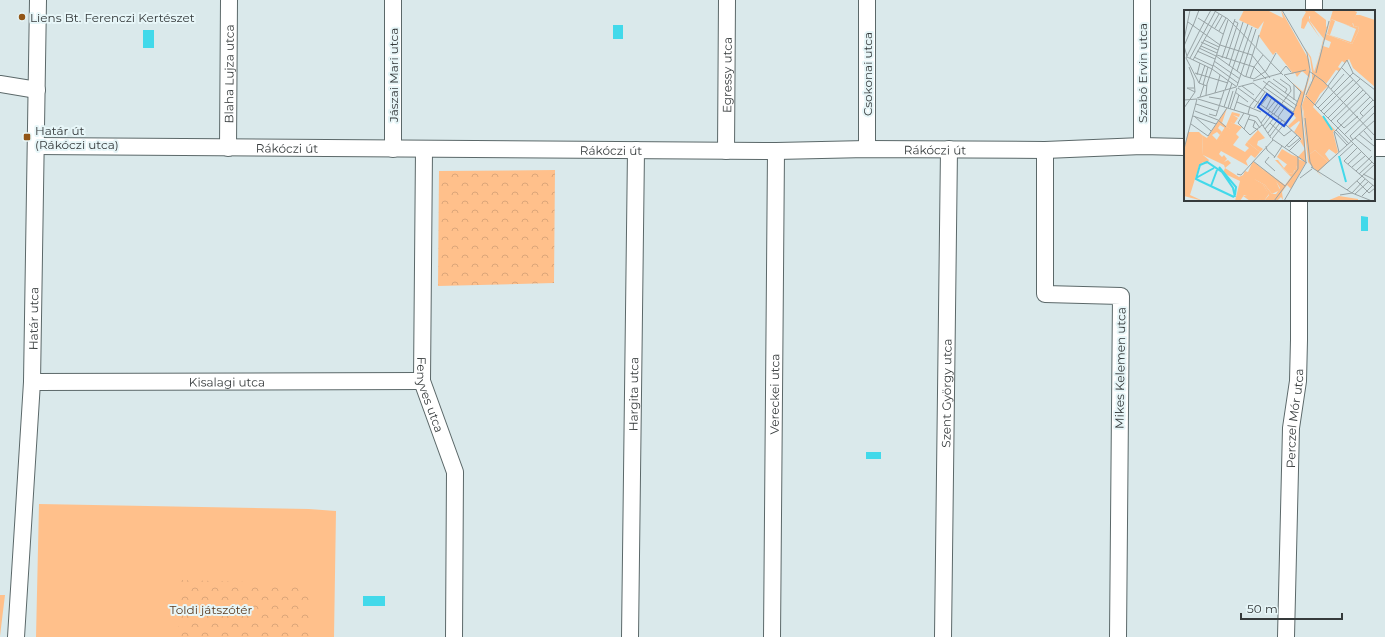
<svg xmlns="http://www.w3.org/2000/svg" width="1385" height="637" viewBox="0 0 1385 637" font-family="Montserrat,sans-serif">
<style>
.grass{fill:#ffc08b}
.forest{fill:url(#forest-crowns)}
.water{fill:#42d9ea}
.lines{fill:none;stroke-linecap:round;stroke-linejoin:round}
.street-casing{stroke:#5b6869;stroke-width:18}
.street{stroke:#fff;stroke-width:16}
.poi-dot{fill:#925617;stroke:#e7f6f8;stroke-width:1.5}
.labels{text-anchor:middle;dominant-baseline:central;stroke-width:4;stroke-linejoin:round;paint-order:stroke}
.poi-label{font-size:12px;fill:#353a3b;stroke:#e7f6f8;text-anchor:start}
.street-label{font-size:12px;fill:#353a3b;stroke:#e7f6f8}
.park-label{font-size:12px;fill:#5a3a1e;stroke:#e7f6f8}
.inset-river{fill:none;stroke:#42d9ea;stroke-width:2}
.inset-road{fill:none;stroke:#98a3a5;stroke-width:1}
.view{fill:#1d4ed8;fill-opacity:0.15;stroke:#1d4ed8;stroke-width:2}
.inset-edge{fill:none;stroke:#353a3b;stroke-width:2}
</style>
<defs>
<pattern id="forest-crowns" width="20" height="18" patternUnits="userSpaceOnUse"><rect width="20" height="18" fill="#ffc08b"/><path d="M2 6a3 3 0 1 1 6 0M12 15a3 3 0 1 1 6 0" fill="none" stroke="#dba679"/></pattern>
</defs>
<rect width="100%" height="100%" fill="#dae9eb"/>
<!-- grass -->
<path class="grass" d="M39,504L309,509L336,511L334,637H36Z
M0,595H5L0,636Z"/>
<!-- forest -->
<path class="forest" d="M555,170L554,283L438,286L439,171Z
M180,580L310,584L309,637H178Z"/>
<!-- water -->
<path class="water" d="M613,25H623V39H613Z
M143,30H154V48H143Z
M1361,216L1368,217V231H1361Z
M866,452H881V459H866Z
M363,596H385V606H363Z"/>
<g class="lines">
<!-- street casing -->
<g class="street-casing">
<g id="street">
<path d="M867,0V149"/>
<path d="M1142,0V146"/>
<path d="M1314,11V0"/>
<path d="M0,84L37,90"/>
<path id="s1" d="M36,146L776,151L867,149L1045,150L1142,146L1185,147"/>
<path id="s2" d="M228,148L229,0"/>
<path d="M1374,148H1385"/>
<path d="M393,149V0"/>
<path id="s3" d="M424,150L422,381L455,472L454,637"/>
<path d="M1045,150V294L1121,296L1118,637"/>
<path id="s4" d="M726,151L727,0"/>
<path id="s5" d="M32,382L422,381"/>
<path id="s6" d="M16,637L32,382L38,0"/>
<path id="s7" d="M630,637L636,150"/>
<path id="s8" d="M772,637L776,151"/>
<path id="s9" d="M943,637L949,149"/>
<path id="s10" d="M1286,637L1291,428L1298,381L1299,340V200"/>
</g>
</g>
<!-- street -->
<use href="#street" class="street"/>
</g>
<!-- markers -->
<g class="poi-dot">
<circle cx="22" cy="17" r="4"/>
<rect x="23" y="133" width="8" height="8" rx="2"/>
</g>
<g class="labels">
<!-- poi labels -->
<g class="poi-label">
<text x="30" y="17">Liens Bt. Ferenczi Kertészet</text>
<text x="35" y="130">Határ út<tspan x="35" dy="14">(Rákóczi utca)</tspan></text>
</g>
<!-- street labels -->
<g class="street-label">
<text transform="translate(1142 73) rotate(-90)">Szabó Ervin utca</text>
<text stroke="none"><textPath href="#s2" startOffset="74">Blaha Lujza utca</textPath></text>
<text transform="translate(867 74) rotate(-90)">Csokonai utca</text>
<text transform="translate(393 75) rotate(-90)">Jászai Mari utca</text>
<text stroke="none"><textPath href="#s4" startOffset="76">Egressy utca</textPath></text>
<text stroke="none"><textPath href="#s1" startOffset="251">Rákóczi út</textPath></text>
<text stroke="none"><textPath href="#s1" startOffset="899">Rákóczi út</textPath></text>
<text stroke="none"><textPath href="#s1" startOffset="575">Rákóczi út</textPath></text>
<text stroke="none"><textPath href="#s6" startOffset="319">Határ utca</textPath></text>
<text transform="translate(1120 368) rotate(-89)">Mikes Kelemen utca</text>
<text stroke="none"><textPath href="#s5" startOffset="195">Kisalagi utca</textPath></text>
<text stroke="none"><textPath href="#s9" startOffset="244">Szent György utca</textPath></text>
<text stroke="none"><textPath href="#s3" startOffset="246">Fenyves utca</textPath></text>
<text stroke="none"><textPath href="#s7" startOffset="243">Hargita utca</textPath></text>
<text stroke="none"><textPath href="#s8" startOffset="243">Vereckei utca</textPath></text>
<text stroke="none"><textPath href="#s10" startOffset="219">Perczel Mór utca</textPath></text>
</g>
<!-- park labels -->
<g class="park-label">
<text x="211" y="609">Toldi játszótér</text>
</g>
</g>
<!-- overview -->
<g transform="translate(1184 10)">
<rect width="191" height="191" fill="#dae9eb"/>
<path d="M60,0H83L99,8L97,0L125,50L126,66L117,96L122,147V152L114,147V153L109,163L105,164L91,150H94L100,158L104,153L109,152L111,148L108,145L114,147L121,139L116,131L118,129L110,122L116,112L115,111L106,118L104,116L112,108L109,104L117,82L108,72L119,82L125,67L118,61L113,67L111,63L106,64L108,62L92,42L89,45L75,26L80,11L74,19L55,10ZM119,0H129L142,10V17L125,6V10L136,28L124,11L120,19L117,18L118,9L122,2ZM149,0H168L173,2L170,10L172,5H176L191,10V77L169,58L165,49L161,53L158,51L154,57L157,59L155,61L152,60L142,74L144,76L136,84L129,97L151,120L149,122L154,142L152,144L145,139L141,144L146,151L144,152L131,140L125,145L119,97L128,71V62L126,48L120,37L127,47L130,62L139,36L145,38L147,32L140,29L133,54L139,30L142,24L168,34L175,20L174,16L170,17L169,13L166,16L147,9L142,23ZM48,102L56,104L55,107L49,105L54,108L50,114L46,112L50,115L47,120L42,116ZM41,117L47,121L37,135L32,131ZM74,120L81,128L74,131L73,135L79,139L76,142L63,132ZM4,122H15L18,125L19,145L25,150L23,154L19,152L15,156L6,185L19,191L0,186V140ZM69,151L92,171L96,180L88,184L81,175L70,169L80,176L85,184L80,191L60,185L56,191H51L56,171L39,163L41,158L55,167L59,165L61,161L64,162Z" fill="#ffc08b"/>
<path d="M127,5L143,17L140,29L125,10ZM147,9L151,11L146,25L167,32L172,19L160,14L166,16L168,13L170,17L174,16L175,20L168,34L143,24ZM127,70L119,101L125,145L131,140L144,152L134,162L139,168L124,152L118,95ZM43,98L38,113L46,119L49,115L46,113L45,116L46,112L58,117L52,124L55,127L49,135L61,142L65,138L61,135L63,132L76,142L71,148L67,145L62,151L64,156L37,141L35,144L38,147L40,145L43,149L40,152L44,150L47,153L41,158L40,155L19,145L18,125L23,128ZM36,115L46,121L37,134L28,125L33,122L36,125L38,122L34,118ZM114,149L122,152L107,179L103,175L98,182L99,190L97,187L93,191H66L59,186L65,185L80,191L85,185L80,176L69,171L70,169L81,175L88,184H92L96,178L93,173L75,156L101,175L107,167L96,156L105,164L109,163L112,159ZM155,186L174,189V191H143Z" fill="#ffc08b" fill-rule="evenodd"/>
<path d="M98,139L113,148L112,161L93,147Z" fill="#ffc08b"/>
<path class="inset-river" d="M139,106L148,120M155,146L162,172M35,157L52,177L51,185M12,168L30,158M16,171L12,169L16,155L23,152L38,162L49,178L51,187M16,171L50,187M27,176L33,160"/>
<path class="inset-road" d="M29,0L44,9L99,65M98,0L123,43L126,60L117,96L122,153L100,191M14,8L39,24M4,12L36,35L68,45L86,68M9,16L15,0M28,16L35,4M31,18L38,6M16,20L2,48L15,73L23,76M16,20L27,0M35,21L42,8M0,30L6,0M20,30L35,37M17,32L34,40M17,36L33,43M72,37L75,25M15,38L32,46L60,66L70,69M13,41L31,49M33,45L70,57L82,69M3,46L0,36L9,15M3,47L28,59L53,77M10,47L29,56M6,48L31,2M38,48L51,9M42,49L54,13L50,11M9,50L28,16M163,50L169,63L191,80M30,51L56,69M29,55L54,73M45,56L59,12M158,58L191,92M53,61L68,17M125,61L139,71L191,126M97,62L102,56L107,62M11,63L44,73M132,63L145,11M13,65L16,53M100,65L122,60M62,66L71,37M66,68L70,57L79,45M70,69L82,61L92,43M89,69L103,79L101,83M69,71L98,63M79,71L113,96M85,71L114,92M15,73L21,55M69,73L109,102M19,75L24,57M110,75V90M53,76L72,19M58,76L70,85M144,76L163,50M54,77L69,73M80,77L111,99M10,78H3L11,82M54,78L102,113M147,79L160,64M41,80L64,14M51,82L64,92M31,83L36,65M22,85L23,74L44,10M122,85L131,65M153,85L169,70M122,86L191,155M16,87L20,75M25,87L37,89M13,88L52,77M14,89L73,107L87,128M0,90L13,89M53,92L77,102M160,92L176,76M12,94L33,101M77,95L85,85M131,95L145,76M40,97L48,73M0,98L11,82L10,70L5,57M44,98L49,81M70,98L81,82M134,98L169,63M46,99L53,78M82,99L88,87M50,100L55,85M84,100L92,90M11,101L34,110L42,117M137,101L153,85M88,102L95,92M60,103L54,113L66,125L78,115M25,104L32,106L40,81M64,104L66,96L85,71M90,104L107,81L106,76L96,69M140,104L176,69M9,106L32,114M10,106L27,121M174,106L160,118L153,111L182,83M179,106L176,103L189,90M94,107L101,97M121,108L126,152L129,158M144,108L160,92M64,109L71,111L76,118M71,111L69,117L74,120M147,111L179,80M77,113L86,101M86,113L100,126L108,120M7,114L24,126L43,98M101,114L117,129L105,141M79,116L89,103M60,119L66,105M81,119L89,109M152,120L165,134M180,121L188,130M151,122L163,135M84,123L95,108M175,124L190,136M160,125L191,95M86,126L98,110M171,128L187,141M88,129L109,103L117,82L100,65M88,129L123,153M169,130L166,126L191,102M102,135L105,137L116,128M82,136L83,140L91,147M100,138L113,125M173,138L160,151L191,177M0,139L13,89M155,142L150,122L186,87M156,146L169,134M85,147L81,152L91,161M90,148L98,136M69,151L101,176M164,154L177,142M127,157L168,183L188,191M168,157L181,146M172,161L188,146M133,162L191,110M53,164L57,165L89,130M175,164L188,152M179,164L191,170M116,168L128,159M173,171L185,183L191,178M163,180L191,154M168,183L181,169M171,184L184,172M156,185L168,183M178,186L189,175M90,191L114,159V147"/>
<path class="view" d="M83,84L109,104L100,116L74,97Z"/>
<rect width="191" height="191" class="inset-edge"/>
</g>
<!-- scale -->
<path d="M1241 613v6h101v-6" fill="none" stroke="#353a3b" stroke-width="2"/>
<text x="1247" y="613" font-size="12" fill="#353a3b" stroke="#e7f6f8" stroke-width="3" paint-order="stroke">50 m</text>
</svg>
